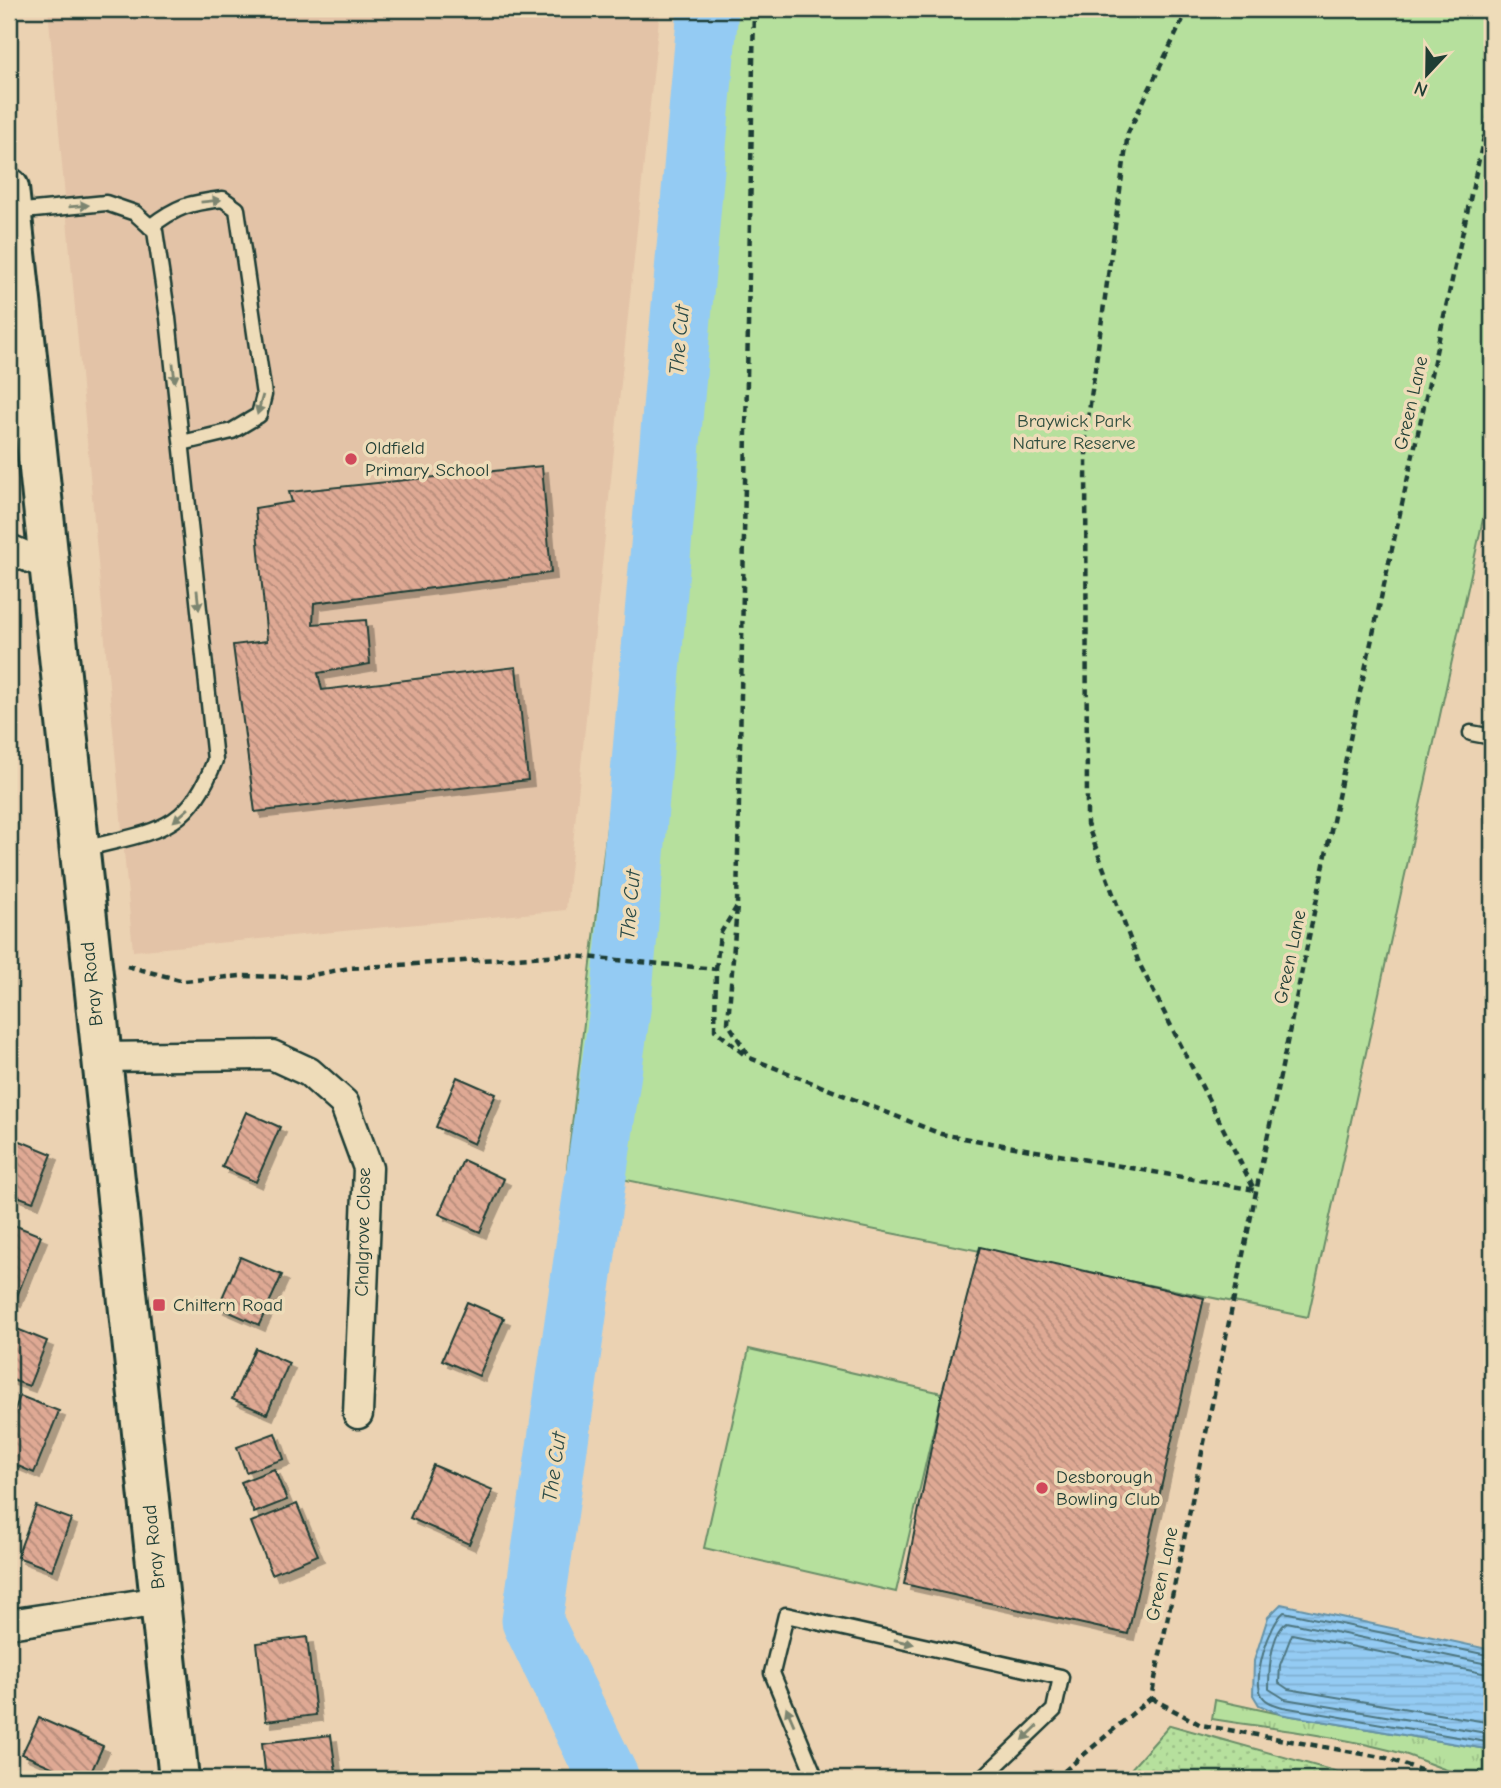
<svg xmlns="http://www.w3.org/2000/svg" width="1501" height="1788" viewBox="0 0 1501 1788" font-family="'Comic Neue',sans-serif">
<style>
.built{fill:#e3c3a7}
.grass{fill:url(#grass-tufts);stroke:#6a8e68;stroke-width:2}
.park{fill:#b6e09d;stroke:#6a8e68;stroke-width:2}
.garden{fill:url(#garden-dots);stroke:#6a8e68;stroke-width:2}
.water{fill:url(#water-rules);stroke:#6592a7;stroke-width:2}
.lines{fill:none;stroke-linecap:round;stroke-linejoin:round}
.shore{stroke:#4e7680;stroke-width:2}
.river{stroke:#94cbf3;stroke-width:61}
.building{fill:url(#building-back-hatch);stroke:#1f3d34;stroke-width:2;filter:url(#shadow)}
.lane-casing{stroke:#1f3d34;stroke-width:19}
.street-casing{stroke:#1f3d34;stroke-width:33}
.secondary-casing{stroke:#1f3d34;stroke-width:44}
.path{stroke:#1f3d34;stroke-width:4.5;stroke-dasharray:7 5;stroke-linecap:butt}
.lane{stroke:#eedcb9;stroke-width:14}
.street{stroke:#eedcb9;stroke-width:28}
.secondary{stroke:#eedcb9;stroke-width:38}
.oneway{fill:#7c8570}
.poi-dot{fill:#d1495b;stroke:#eedcb9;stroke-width:2.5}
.labels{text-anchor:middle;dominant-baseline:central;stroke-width:7;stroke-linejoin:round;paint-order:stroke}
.street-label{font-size:19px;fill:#1f3d34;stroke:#eedcb9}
.park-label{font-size:19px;fill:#2e4d3e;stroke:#eedcb9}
.poi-label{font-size:19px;fill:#1f3d34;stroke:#eedcb9;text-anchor:start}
.water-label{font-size:21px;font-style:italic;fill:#2b4b47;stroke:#eedcb9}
</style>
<defs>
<pattern id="grass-tufts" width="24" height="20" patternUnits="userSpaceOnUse" patternTransform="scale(1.75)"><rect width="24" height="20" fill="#b6e09d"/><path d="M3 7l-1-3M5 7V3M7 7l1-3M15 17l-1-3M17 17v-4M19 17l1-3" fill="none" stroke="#9cc188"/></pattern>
<pattern id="garden-dots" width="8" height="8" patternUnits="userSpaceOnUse" patternTransform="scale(1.75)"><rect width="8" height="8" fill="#b6e09d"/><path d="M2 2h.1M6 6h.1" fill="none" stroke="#9cc188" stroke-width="1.8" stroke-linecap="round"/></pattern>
<pattern id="water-rules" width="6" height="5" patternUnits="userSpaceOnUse" patternTransform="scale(1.75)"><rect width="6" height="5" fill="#94cbf3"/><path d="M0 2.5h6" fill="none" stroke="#7fafd1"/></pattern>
<pattern id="building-back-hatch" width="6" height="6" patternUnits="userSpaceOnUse" patternTransform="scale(1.75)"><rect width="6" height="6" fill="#dfa994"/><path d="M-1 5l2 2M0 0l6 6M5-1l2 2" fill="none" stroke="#b48b7a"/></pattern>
<filter id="shadow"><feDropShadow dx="6" dy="6" stdDeviation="0" flood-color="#0004"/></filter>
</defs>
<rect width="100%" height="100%" fill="#ebd2b2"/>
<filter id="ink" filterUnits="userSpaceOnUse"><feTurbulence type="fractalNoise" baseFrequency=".0143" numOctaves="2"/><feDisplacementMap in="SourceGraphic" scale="14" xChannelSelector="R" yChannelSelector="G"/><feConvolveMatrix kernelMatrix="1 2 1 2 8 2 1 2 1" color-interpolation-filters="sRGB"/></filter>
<g filter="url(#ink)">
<!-- built -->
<path class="built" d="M48,9H660L566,910L133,951Z"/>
<!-- grass -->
<path class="grass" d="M1215,1700L1280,1714L1492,1750V1779C1460,1779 1434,1764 1404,1754C1342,1736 1276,1729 1212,1719Z"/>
<!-- park -->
<path class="park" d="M703,9H1492V478L1308,1317L567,1168Z
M749,1349L942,1393L896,1592L704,1548Z"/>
<!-- garden -->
<path class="garden" d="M1170,1725L1363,1779H1122Z"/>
<!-- water -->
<path class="water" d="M1281,1604L1492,1650V1750L1280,1714L1259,1705L1253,1695L1254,1661L1268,1617Z"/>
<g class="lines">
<!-- shore -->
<path class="shore" d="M1492,1656L1284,1612C1270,1623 1250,1681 1263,1697C1267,1703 1276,1705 1283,1707L1492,1743
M1492,1665L1287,1622C1270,1634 1269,1670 1269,1689L1285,1699L1492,1734
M1492,1675L1292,1634L1280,1665L1279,1683L1288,1689L1492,1723"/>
<!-- river -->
<path class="river" d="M609,1779L532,1621L621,1003L708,9"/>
</g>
<!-- building -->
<path class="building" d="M542,466L551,573L314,603L313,624L366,620L370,664L318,673L322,690L516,667L528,780L255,812L233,645L267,641L255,508L292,502L289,492Z
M457,1077L496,1094L474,1144L436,1127Z
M246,1112L280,1127L256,1182L222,1167Z
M13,1138L52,1154L33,1202L9,1193V1148Z
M463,1160L504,1179L480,1232L439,1214Z
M9,1223L41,1236L15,1301L9,1298Z
M980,1247L1204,1298L1128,1634L904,1584L942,1393Z
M240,1257L282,1275L259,1325L218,1307Z
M467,1302L504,1318L479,1376L442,1360Z
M12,1327L47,1341L29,1386L9,1379V1335Z
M255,1348L289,1363L267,1414L232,1399Z
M20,1396L59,1411L34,1473L9,1462V1425Z
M275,1433L284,1459L246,1472L237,1447Z
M433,1465L493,1490L469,1544L410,1518Z
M274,1469L287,1500L254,1513L241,1482Z
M297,1504L318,1555L272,1574L251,1522Z
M36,1506L71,1519L52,1570L17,1557Z
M307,1637L316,1715L266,1721L257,1643Z
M39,1718L103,1746L88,1779H79L22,1754Z
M331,1735L337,1779H266L262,1743Z"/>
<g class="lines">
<!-- lane casing -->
<g class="lane-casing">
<path id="lane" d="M13,212L106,203L135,213L155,231L168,318L215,760C188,834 152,831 83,849
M150,227C177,206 189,203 223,199L237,209L264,395L259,415L232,431L182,443
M1471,733L1492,737
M816,1779L772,1673L786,1615L1061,1677L1054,1710L982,1779"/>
</g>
<!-- street casing -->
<g class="street-casing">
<path id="street" d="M9,549L49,566
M100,1057L272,1055L309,1072L344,1103L368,1168L358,1414
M9,1624L160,1601"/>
</g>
<!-- secondary casing -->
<g class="secondary-casing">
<path id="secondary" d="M9,188L179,1779"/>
</g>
<!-- path -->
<path class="path" d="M754,9L737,906L728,1023L750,1058L941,1134L1255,1190
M1188,9L1128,133L1086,433L1087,824L1139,963L1254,1189
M127,966L184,981L240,976L302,977L349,968L563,955L716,969L715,1030L746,1056
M716,969L720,934L736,908
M1151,1698L1201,1725L1386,1758L1446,1779
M1055,1779L1151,1698L1356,710L1492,101"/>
<!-- lane -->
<use href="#lane" class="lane"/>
<!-- street -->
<use href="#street" class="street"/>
<!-- secondary -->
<use href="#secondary" class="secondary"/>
</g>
<!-- one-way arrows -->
<defs><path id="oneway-solid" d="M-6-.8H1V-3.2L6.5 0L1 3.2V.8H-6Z" transform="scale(1.75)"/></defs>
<g class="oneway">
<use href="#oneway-solid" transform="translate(211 201) rotate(-6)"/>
<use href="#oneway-solid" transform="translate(79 206) rotate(-5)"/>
<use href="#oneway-solid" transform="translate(174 373) rotate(84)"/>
<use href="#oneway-solid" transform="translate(260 405) rotate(106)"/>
<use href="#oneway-solid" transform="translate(198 600) rotate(84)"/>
<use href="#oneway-solid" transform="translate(181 815) rotate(139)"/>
<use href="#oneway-solid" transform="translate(904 1642) rotate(13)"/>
<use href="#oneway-solid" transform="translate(790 1716) rotate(-113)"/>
<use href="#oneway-solid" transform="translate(1030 1733) rotate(136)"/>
</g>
</g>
<!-- markers -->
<g class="poi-dot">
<circle cx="351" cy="459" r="7"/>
<rect x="152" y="1298" width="14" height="14" rx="3.5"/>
<circle cx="1042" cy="1488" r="7"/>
</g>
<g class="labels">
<!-- street labels -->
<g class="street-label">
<text transform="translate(1411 403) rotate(-77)">Green Lane</text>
<text transform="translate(1290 957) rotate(-78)">Green Lane</text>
<text transform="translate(92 984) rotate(-96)">Bray Road</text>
<text transform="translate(363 1232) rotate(-89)">Chalgrove Close</text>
<text transform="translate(154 1547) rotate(-96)">Bray Road</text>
<text transform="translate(1162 1574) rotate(-78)">Green Lane</text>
</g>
<!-- park labels -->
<g class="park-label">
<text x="1074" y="421">Braywick Park<tspan x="1074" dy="22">Nature Reserve</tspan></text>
</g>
<!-- poi labels -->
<g class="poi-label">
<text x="365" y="448">Oldfield<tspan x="365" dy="22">Primary School</tspan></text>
<text x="173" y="1305">Chiltern Road</text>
<text x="1056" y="1477">Desborough<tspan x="1056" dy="22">Bowling Club</tspan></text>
</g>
<!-- water labels -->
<g class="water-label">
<text transform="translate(679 340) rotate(-85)">The Cut</text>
<text transform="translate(630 905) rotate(-85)">The Cut</text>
<text transform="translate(554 1467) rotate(-82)">The Cut</text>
</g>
</g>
<!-- margin -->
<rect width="1501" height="1788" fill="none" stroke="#eedcb9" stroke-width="35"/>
<rect x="18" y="18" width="1466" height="1753" fill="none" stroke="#1f3d34" stroke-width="2.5" filter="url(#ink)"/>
<!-- north arrow -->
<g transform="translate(1427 74) rotate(202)" stroke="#eedcb9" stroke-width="5" paint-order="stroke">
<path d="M0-5L12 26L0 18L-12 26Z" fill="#1f3d34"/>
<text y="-10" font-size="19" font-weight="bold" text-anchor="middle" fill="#1f3d34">N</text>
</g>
</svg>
